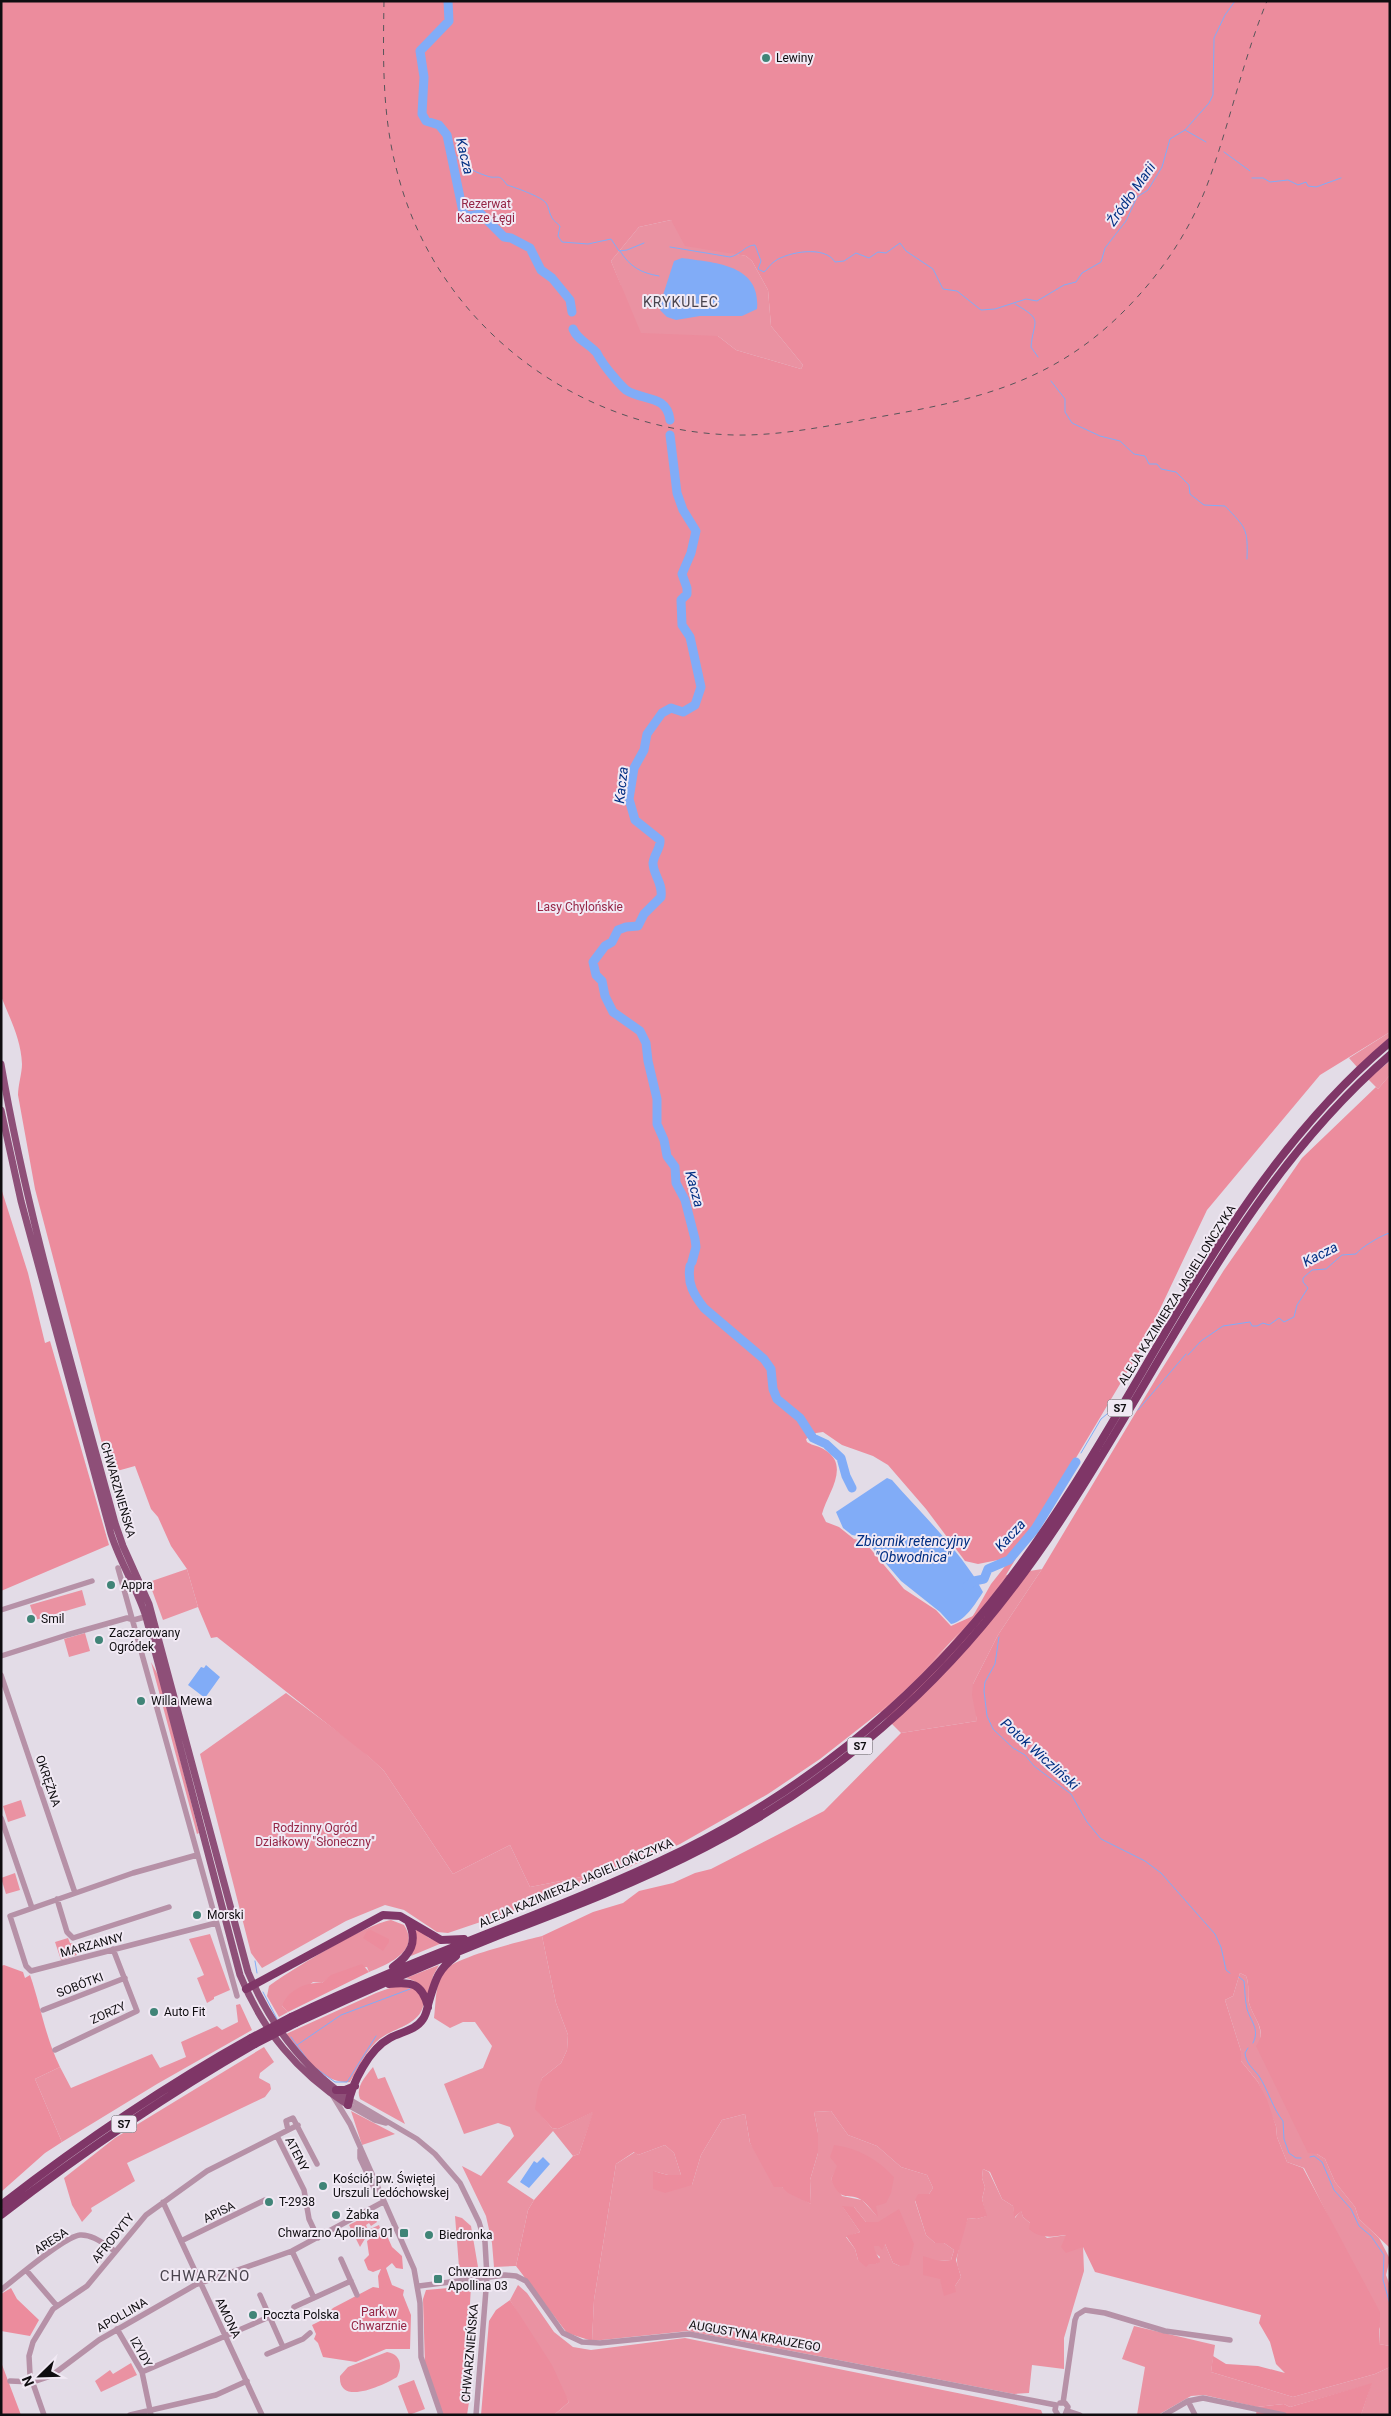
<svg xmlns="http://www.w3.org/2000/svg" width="1391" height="2416" viewBox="0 0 1391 2416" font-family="Roboto,sans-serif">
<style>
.green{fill:#ea92a2;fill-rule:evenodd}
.forest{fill:#ec8c9d;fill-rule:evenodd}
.water{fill:#81acf7}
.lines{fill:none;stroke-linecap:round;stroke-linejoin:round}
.stream{stroke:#81acf7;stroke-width:1}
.river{stroke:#81acf7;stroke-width:9}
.minor{stroke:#b691a7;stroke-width:5.5}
.major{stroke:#8e4f78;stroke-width:7}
.highway{stroke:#7f3667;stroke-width:8}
.rail{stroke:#58555a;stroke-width:1;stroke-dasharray:6 6;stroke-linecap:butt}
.highway-bridge{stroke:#7f3667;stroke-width:8}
.poi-dot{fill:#408477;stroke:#f1e9f4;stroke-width:2}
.labels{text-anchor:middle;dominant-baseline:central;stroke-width:4;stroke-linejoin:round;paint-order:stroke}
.shield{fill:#f1e9f4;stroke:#534f54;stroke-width:1}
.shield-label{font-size:11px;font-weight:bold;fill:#0f0d10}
.poi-label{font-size:12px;fill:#0f0d10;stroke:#f1e9f4;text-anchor:start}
.park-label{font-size:12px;fill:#952545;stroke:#f1e9f4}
.street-label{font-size:12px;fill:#0f0d10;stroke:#f1e9f4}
.water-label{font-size:14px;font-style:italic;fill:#002f83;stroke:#f1e9f4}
.neighbourhood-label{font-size:14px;letter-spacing:1px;fill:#49434d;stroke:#f1e9f4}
.quarter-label{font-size:15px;letter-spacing:1px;fill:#49434d;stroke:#f1e9f4}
</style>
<rect width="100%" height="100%" fill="#e3dce7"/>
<!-- green -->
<path class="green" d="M408,10L621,286L611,261L639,227L671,220L717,250L746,256L752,261L768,290L771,326L803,365L801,369L736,350L718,336L673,406Z
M1390,1032V1037L1357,1067L1349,1058Z
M1390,1061V1075L1378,1089L1368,1079Z
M187,1569L198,1607L163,1620L149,1582Z
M1042,1569L998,1635L973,1684L977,1721L901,1733L880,1712L949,1645L1006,1575Z
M82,1590L86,1605L35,1620L30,1605Z
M85,1633L90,1651L69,1657L64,1639Z
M151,1662L159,1677L199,1833L197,1834Z
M286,1693L361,1749L384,1771L453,1874L510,1845L530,1887L627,1868L516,1910L448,1933L437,1932L404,1910L385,1905L346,1921L262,1968L251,1953L200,1754Z
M21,1800L26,1816L8,1822L3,1806Z
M15,1873L20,1890L6,1894L1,1878Z
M391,1920L404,1925C421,1951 388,1964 369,1972L367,1967C350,1970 335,1972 322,1983L313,1982L282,2006L288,2012L279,2017L267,1996L269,1986C291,1970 366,1924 391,1920Z
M416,1928L429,1938L442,1943L411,1956L416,1942Z
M210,1934L230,1990L214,1997V1999L207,2003L197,1978L204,1975L189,1939Z
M542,1936L556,2003L568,2035L567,2050L561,2063L542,2078L536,2109L552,2128L558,2129L594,2111L579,2154L573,2156L553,2131L507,2182L534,2200L528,2210L516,2266L494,2267L492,2243L486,2216L462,2166L481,2176L514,2136L510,2127L498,2123L464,2134L444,2084L483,2068L492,2046L475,2022H463L450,2028L434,2018C436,2003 435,1985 443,1972C453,1957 523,1941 542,1936Z
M68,1938L70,1943L74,1944L77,1955L61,1960L55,1942Z
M439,1965L433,1976L428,1998C422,1987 418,1981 406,1978Z
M1240,1973L1246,1976C1250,1986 1247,1993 1249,2003C1253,2017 1263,2025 1260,2040L1317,2154L1325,2159L1335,2182L1355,2207L1359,2219L1379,2238L1390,2259L1386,2275L1390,2286V2346L1379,2344L1380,2329L1335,2230L1304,2168L1287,2162L1277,2137L1276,2126L1258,2082L1241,2061V2051L1225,2000L1233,1996Z
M401,1984L416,1989L424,2002C421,2027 391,2027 376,2042C365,2053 358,2068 350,2082C323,2085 301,2053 286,2034L376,1993Z
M240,2004L252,2030L157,2084L62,2142L35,2079L60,2067L71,2088L152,2054L160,2068L186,2057L181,2042L217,2026L222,2030L238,2022L236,2005Z
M264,2047L274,2062L260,2073L259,2078L270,2084L271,2089L265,2097L127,2163L135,2181L91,2208L92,2211L82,2222L72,2205L64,2178L115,2138Z
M373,2067L378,2079L385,2077L405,2124L360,2099C355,2087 366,2076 373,2067Z
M351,2111L395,2134L362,2145Z
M831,2111L848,2135L877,2146L901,2167L927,2175L933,2188L929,2194L915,2201L926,2235L935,2243H944L954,2250L951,2260L939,2261L940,2279L955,2286L961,2277C960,2272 957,2267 957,2261C956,2256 965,2224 968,2218L977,2219L986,2216L982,2199L985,2187L982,2178L983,2169L989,2172L1002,2199L1013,2206L1015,2218L1021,2210L1023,2217L1047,2238L1067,2235L1083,2246L1084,2271L1064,2338V2369L1032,2365L1029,2393L1014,2394L688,2331L592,2341L594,2300L616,2164L635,2152L638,2155L665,2145L674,2153L681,2175H668L653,2171L692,2185L701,2155L722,2120L745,2114L750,2143L782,2187L811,2204L810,2180L818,2153V2133L814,2112ZM838,2166L877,2216L862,2200L842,2196L831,2179ZM843,2207H854L866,2222H878L900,2266L893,2263L885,2244L874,2245V2252L880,2257L876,2264L858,2260L855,2249L846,2237L860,2232Z
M372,2213L377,2222L371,2226L369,2223L366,2225L368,2230L379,2225L380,2228L366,2237L360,2247L349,2225Z
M455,2216L462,2218L471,2226L478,2267H459Z
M518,2285L527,2293L554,2332L573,2347L591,2350L685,2338L1041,2410L1043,2415H554L569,2402L510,2300Z
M1134,2326L1215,2345L1211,2372L1293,2397L1375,2374L1390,2367V2415H1361L1371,2384L1290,2407L1284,2404L1257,2407L1204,2395L1191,2396L1158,2415H1137L1145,2367L1122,2359Z
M387,2352C400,2354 403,2365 397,2377C384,2385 338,2407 340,2376L348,2367Z
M131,2363L137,2375L101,2392L95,2381L110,2370L113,2374Z
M414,2380L425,2409L409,2415L398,2386Z"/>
<!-- forest -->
<path class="forest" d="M1,1H1390V1032L1320,1075L1207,1210L1141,1349L1006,1575L975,1616L915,1680L880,1712L820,1759L768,1794L680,1844L627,1868L530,1887L510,1845L453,1874L384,1771L368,1756L217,1637L211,1638L198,1607L187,1569L171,1546L158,1517L151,1509L135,1466L117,1471L130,1518L124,1519L119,1508L35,1189L18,1095C18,1085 22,1073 22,1064C21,1039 10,1019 1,996ZM671,220L685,246L746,256L752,261L768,290L771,326L803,365L801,369L736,350L718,336L641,333L611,261L639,227ZM823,1432L842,1445L873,1456L888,1465L926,1509L965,1561L978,1564L1008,1558L1010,1560L991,1584L973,1616L951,1626L936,1610L904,1589L864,1541L854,1539L839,1527L826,1522L822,1514C827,1494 851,1466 825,1450C820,1446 813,1446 807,1442L806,1439L816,1433Z
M1390,1075V2248L1359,2219L1355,2207L1335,2182L1325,2159L1317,2154L1308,2153L1256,2046C1268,2030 1254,2020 1249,2003C1247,1993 1250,1986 1246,1976L1240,1973L1233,1996L1225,2000L1241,2051V2061L1258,2082L1267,2100L1276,2126L1277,2137L1287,2162L1303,2168L1380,2312L1379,2344L1390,2346V2367L1375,2374L1293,2397L1211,2372L1213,2356L1226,2364L1258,2366L1285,2373L1276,2364L1270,2342L1259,2323L1261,2315L1095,2272L1083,2247L1066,2253L1061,2247L1066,2235C1052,2237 1040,2239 1029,2229L1030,2223L1023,2217L1021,2211L1014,2218L1013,2206L1002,2199L990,2172L983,2169L982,2178L985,2187L982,2199L987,2216L977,2219L968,2218L956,2260L961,2277L955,2286L956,2292L944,2296L940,2279L923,2275V2256L939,2261L951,2260L954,2250L944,2243H935L926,2235L915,2200L918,2194H929L933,2188L927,2175L901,2167L877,2146L848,2135L831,2111L814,2112L818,2133V2153L810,2180L811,2204L788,2193L782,2187H774L750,2143L745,2114L722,2120L701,2155L692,2185L665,2193L653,2189V2171L668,2175H681L674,2153L665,2145L638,2155L634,2152L616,2164L594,2300L592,2341L567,2333L516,2266L528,2210L534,2200L573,2156L579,2154L593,2112L558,2129L552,2128L535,2109L538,2090L542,2078L561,2063L567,2050L568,2035L556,2003L542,1936L593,1912L623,1903L639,1891L673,1883L695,1873L711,1869L824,1811L901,1733L977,1721L972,1695L973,1684L998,1635L1042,1569L1160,1372L1224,1270L1302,1158L1376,1087L1378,1089Z
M1,1188L28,1273L45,1343L50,1341L109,1545L1,1591Z
M371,1930L389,1939V1942L383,1951L363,1938L367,1931Z
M362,1964L369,1972L288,2012L282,2006C288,1990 305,1982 322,1983L331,1975Z
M4,1965L23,1972L25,1978L30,1975C41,2007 45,2036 60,2067L35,2079L62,2142L45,2153L1,2192V1966Z
M834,2145C858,2148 877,2159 894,2177L891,2193L886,2203L876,2206L878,2217C873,2212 868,2205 863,2201C848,2190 842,2206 831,2179L837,2166L830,2157Z
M842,2206L854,2207L866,2222H878L899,2209L914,2244L909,2265L900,2266L893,2263L885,2244L882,2250L879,2246H874C874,2253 879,2255 880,2262L876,2264H869L866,2267L858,2260L855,2249L846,2236L860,2232Z
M384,2229L392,2247L402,2256L403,2269L396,2268L392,2263L386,2268L392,2285L404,2290L403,2295L411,2315L410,2349H386L356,2362L323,2357L318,2343L314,2339L316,2334L312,2325L322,2320L333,2308L373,2287L379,2288L378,2276L381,2269L373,2272L368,2270L364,2260L369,2255L367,2241Z
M471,2286L466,2372L470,2373L469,2402L467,2415H443L425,2365L423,2299L426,2290Z
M11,2288L17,2299L39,2320L30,2336L1,2331V2294Z
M510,2300L552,2365L569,2402L554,2415H481L489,2321L496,2310Z
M1,2362L21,2415H1Z
M1372,2383L1361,2415H1256L1257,2407L1284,2404L1290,2407Z"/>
<!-- water -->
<path class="water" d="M682,258C715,263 761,264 757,309L742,316H700L676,320L667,317L660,310L663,295L674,261Z
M887,1478L892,1480C920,1512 965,1556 983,1592C976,1603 964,1622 951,1624L940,1612L901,1581L863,1537L852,1535L843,1528L836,1512Z
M206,1665L220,1677L205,1698L188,1685L201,1667L204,1668Z
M543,2157L550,2164L529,2188L520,2182L534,2161L537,2163Z"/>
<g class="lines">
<!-- stream -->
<path class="stream" d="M1185,130L1206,142
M451,149C460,164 471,171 487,176C498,180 498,172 507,185C514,187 542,197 546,203C549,207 549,213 552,218C554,221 557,223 560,226L558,236L562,242L588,244L611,239L619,251L627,250L644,243
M1224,152L1250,171
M1252,178H1263L1270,182L1288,180L1298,185L1306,182L1308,186L1316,187L1341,178
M670,247L730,257C740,255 746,245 755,245L761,261L758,269L764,272C768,269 770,264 775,261C788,252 825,245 835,262L844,261L856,253L869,258L878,252L886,253L900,243L906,251L933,269L943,289L957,291L981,310L995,309L1026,299L1037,301L1064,285L1076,282L1082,273L1101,262L1105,248L1126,221L1137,197L1148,190L1162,167L1170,139L1185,130L1209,103L1213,95L1214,38L1225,15L1235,1
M620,251C630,267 641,273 659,276
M1015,304C1045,321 1033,320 1031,347L1038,357
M1051,381L1065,399V412L1072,423L1100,436L1120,441L1134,454L1145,456L1149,464H1157L1161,469L1176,472L1189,485L1190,494L1204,505L1225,506C1246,528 1248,528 1247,559
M1188,1355L1201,1341L1223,1326L1250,1322L1252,1326H1257L1263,1323L1269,1325L1279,1318L1284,1322L1294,1317L1297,1305L1308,1288L1303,1282V1278L1312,1270L1326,1269L1342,1255L1356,1254C1360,1248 1383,1234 1390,1233
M1138,1410L1186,1354
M1081,1453L1101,1419L1113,1409
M999,1637L995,1664L985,1682L984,1691L987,1716L993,1729L1013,1748L1025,1755L1034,1766L1071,1794L1087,1822L1101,1839L1145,1861L1161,1873L1215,1934L1221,1947L1226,1970L1230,1973
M255,1961L257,1973
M1239,1977L1244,1981C1245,1991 1245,2000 1247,2009C1251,2022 1260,2029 1253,2043
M263,1992L277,2019
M291,2037L307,2059
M297,2045L341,2015L410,1989
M1248,2048L1245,2053C1246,2064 1253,2068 1259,2076C1268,2090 1273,2109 1283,2121L1284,2139L1289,2153L1296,2158H1301
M317,2069L335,2082H347L376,2036
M1310,2157L1314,2156L1322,2162L1334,2190L1351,2209L1359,2226L1371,2236L1384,2255L1383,2280L1390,2304
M1390,2304V2318"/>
<!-- river -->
<path class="river" d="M448,1L449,21L420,51L424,77L422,114L426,121L439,125L447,135L463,212L467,216L481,214L504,237L511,238L530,248L541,270L552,278L570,300L572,312
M573,329C577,339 587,343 595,351C598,353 598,357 601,360C605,367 620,385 626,390C642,401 667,394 670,420
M670,435L677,493L683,510L696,531L691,553L682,574L687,588V594L681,600L682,625L690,637L701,687L695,705L683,712L671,708L662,713L647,734L644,750L634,768L629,799L635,820L660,840C661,848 654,854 653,863C653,875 663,882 661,897L644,914L638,926L626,927L618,930L612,942L605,946L593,962L596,975L602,981L605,996L613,1012L640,1031L646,1043L648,1061L657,1099V1124L664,1140L667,1156L675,1167L676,1183L685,1200L695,1239L696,1247L692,1262
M690,1266C687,1284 694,1295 704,1308L764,1359L771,1369L773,1389L777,1399L800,1418L813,1438L826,1444L841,1458L846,1476L852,1488
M967,1586L974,1581L984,1579L988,1569L1009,1560L1035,1529L1076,1462"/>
<!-- minor -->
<path class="minor" d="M118,1568L237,1996
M1,1610L92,1581
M1,1656L67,1635L127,1618L134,1620L148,1616
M1,1675L75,1893
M1,1818L32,1908
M197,1855L133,1873L10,1916L26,1966L31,1971L216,1923
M57,1899L67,1932L73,1938L169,1907
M43,2010L125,1978
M55,2050L137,2011L113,1949
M333,2096L350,2124L414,2269L420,2303L421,2357L441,2415
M349,2099L417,2139L435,2154L460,2183L479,2222L485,2242L487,2277L476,2415
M348,2105L375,2120L386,2123
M288,2130L286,2121L293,2118L317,2164
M277,2136L304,2190L309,2219L318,2238
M360,2150V2158L374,2188
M163,2202L262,2415
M181,2241L265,2200
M292,2251L314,2298
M341,2259L357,2295
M26,2270L57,2306
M419,2286L505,2275L516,2276L526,2281L563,2333L582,2342L600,2343L689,2334L1056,2405
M1,2290C15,2279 65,2236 80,2235C93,2234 105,2245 115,2251
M260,2295L283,2347
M294,2307L351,2281
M117,2329L142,2372L151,2415
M267,2354L303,2339L310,2333
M142,2372L269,2317
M10,2381L33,2382L51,2376L99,2340L195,2285L292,2251L383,2202
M1188,2401L1195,2415
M1060,2403H1065L1068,2407L1065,2415
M1063,2403L1075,2320L1077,2315L1085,2310L1105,2313L1165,2331L1230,2340
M1056,2405L1055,2410L1058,2415
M1068,2411L1080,2415
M44,2415L30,2375L29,2356L33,2342L53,2309L87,2286L146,2215L207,2171L298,2125
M130,2415L216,2395L247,2381
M1164,2415L1188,2401L1203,2398L1284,2415"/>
<!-- major -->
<path class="major" d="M1,1064C28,1220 74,1371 115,1523L123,1546L149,1604L248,1972C270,2024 302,2067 349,2099
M1,1110L21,1201L111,1534C120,1563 137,1588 146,1617L240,1975C263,2031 297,2072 348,2105"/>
<!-- highway -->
<path class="highway" d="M393,1967C410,1955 419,1942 408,1921
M389,1984C411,1982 422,1982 428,2007
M246,1989L383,1915L400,1916L441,1940L464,1939
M291,2017C419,1955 556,1912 683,1850C802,1791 907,1707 990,1604C1135,1425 1210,1194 1390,1042
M296,2023C362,1992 429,1963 497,1936C568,1909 639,1882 706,1847C818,1789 918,1707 997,1608C1139,1432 1216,1205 1390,1055
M336,2090H345L355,2086
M348,2105C352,2083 369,2049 390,2038C401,2032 416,2030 423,2019C426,2015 427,2010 428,2005C435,1982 436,1971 456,1956
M1,2205C81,2143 163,2087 251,2038
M1,2215C83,2152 166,2095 255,2044"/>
<!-- rail -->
<path class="rail" d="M384,1C383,60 382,118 398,175C438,327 579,431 734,435C780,436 827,426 873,418C969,401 1047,386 1120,315C1157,279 1187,236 1206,188C1229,127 1242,62 1267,1"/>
<!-- highway-bridge -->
<path class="highway-bridge" d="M251,2038L291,2017
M255,2044L296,2023"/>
</g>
<!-- markers -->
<g class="poi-dot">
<circle cx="766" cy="58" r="5"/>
<circle cx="111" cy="1585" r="5"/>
<circle cx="31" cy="1619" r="5"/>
<circle cx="99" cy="1640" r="5"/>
<circle cx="141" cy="1701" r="5"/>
<circle cx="197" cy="1915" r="5"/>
<circle cx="154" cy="2012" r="5"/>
<circle cx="323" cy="2186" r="5"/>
<circle cx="269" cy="2202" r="5"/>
<circle cx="336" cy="2215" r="5"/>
<rect x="399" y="2228" width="10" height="10" rx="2.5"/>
<circle cx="429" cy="2235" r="5"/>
<rect x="433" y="2274" width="10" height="10" rx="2.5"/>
<circle cx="253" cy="2315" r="5"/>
</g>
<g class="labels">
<!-- shield labels -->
<g class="shield">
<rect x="1107.5" y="1399.5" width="25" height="17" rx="4"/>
<rect x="847.5" y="1737.5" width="25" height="17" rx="4"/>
<rect x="111.5" y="2115.5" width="25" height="17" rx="4"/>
</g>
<g class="shield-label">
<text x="1120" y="1408">S7</text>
<text x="860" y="1746">S7</text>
<text x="124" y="2124">S7</text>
</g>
<!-- poi labels -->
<g class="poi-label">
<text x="776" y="58">Lewiny</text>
<text x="121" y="1585">Appra</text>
<text x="41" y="1619">Smil</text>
<text x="109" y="1633">Zaczarowany<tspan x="109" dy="14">Ogródek</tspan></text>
<text x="151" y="1701">Willa Mewa</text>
<text x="207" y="1915">Morski</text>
<text x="164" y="2012">Auto Fit</text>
<text x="333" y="2179">Kościół pw. Świętej<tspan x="333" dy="14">Urszuli Ledóchowskej</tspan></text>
<text x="279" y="2202">T-2938</text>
<text x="346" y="2215">Żabka</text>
<text x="394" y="2233" text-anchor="end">Chwarzno Apollina 01</text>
<text x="439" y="2235">Biedronka</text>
<text x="448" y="2272">Chwarzno<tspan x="448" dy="14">Apollina 03</tspan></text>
<text x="263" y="2315">Poczta Polska</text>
</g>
<!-- park labels -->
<g class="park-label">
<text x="486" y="204">Rezerwat<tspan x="486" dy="14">Kacze Łęgi</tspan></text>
<text x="580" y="907">Lasy Chylońskie</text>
<text x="315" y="1828">Rodzinny Ogród<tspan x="315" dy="14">Działkowy "Słoneczny"</tspan></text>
<text x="379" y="2312">Park w<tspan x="379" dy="14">Chwarznie</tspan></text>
</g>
<!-- street labels -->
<g class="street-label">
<text transform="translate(1177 1295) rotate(-58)">ALEJA KAZIMIERZA JAGIELLOŃCZYKA</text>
<text transform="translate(118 1490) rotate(74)">CHWARZNIEŃSKA</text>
<text transform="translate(48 1781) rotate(71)">OKRĘŻNA</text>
<text transform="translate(576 1883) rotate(-23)">ALEJA KAZIMIERZA JAGIELLOŃCZYKA</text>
<text transform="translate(92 1945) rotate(-15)">MARZANNY</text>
<text transform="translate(80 1985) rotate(-21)">SOBÓTKI</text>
<text transform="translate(108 2013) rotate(-24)">ZORZY</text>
<text transform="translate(297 2154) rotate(63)">ATENY</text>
<text transform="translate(219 2212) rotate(-26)">APISA</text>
<text transform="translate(113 2238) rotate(-51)">AFRODYTY</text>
<text transform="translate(51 2241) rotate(-33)">ARESA</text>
<text transform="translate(122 2315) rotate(-30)">APOLLINA</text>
<text transform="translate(228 2318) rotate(65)">AMONA</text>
<text transform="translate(755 2336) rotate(10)">AUGUSTYNA KRAUZEGO</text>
<text transform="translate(141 2352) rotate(61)">IZYDY</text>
<text transform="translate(470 2353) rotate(-85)">CHWARZNIEŃSKA</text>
</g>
<!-- water labels -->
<g class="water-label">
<text transform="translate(465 156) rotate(77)">Kacza</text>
<text transform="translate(1131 194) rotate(-55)">Źródło Marii</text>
<text transform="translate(621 785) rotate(-84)">Kacza</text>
<text transform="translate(695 1189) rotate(75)">Kacza</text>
<text transform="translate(1320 1254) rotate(-27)">Kacza</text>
<text transform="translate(1010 1535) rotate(-47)">Kacza</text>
<text x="913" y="1541">Zbiornik retencyjny<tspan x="913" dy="16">"Obwodnica"</tspan></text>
<text transform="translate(1040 1754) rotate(42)">Potok Wiczliński</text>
</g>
<!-- neighbourhood labels -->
<g class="neighbourhood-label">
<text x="681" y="302">KRYKULEC</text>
</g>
<!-- quarter labels -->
<g class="quarter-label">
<text x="205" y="2276">CHWARZNO</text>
</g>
</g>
<!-- border -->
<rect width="1391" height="2416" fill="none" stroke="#0f0d10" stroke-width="5"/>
<!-- north arrow -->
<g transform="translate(40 2376) rotate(247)" stroke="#f1e9f4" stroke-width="4" paint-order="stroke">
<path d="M0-4L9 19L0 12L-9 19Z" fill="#0f0d10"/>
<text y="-8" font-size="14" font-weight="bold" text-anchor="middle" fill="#0f0d10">N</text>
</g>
</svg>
